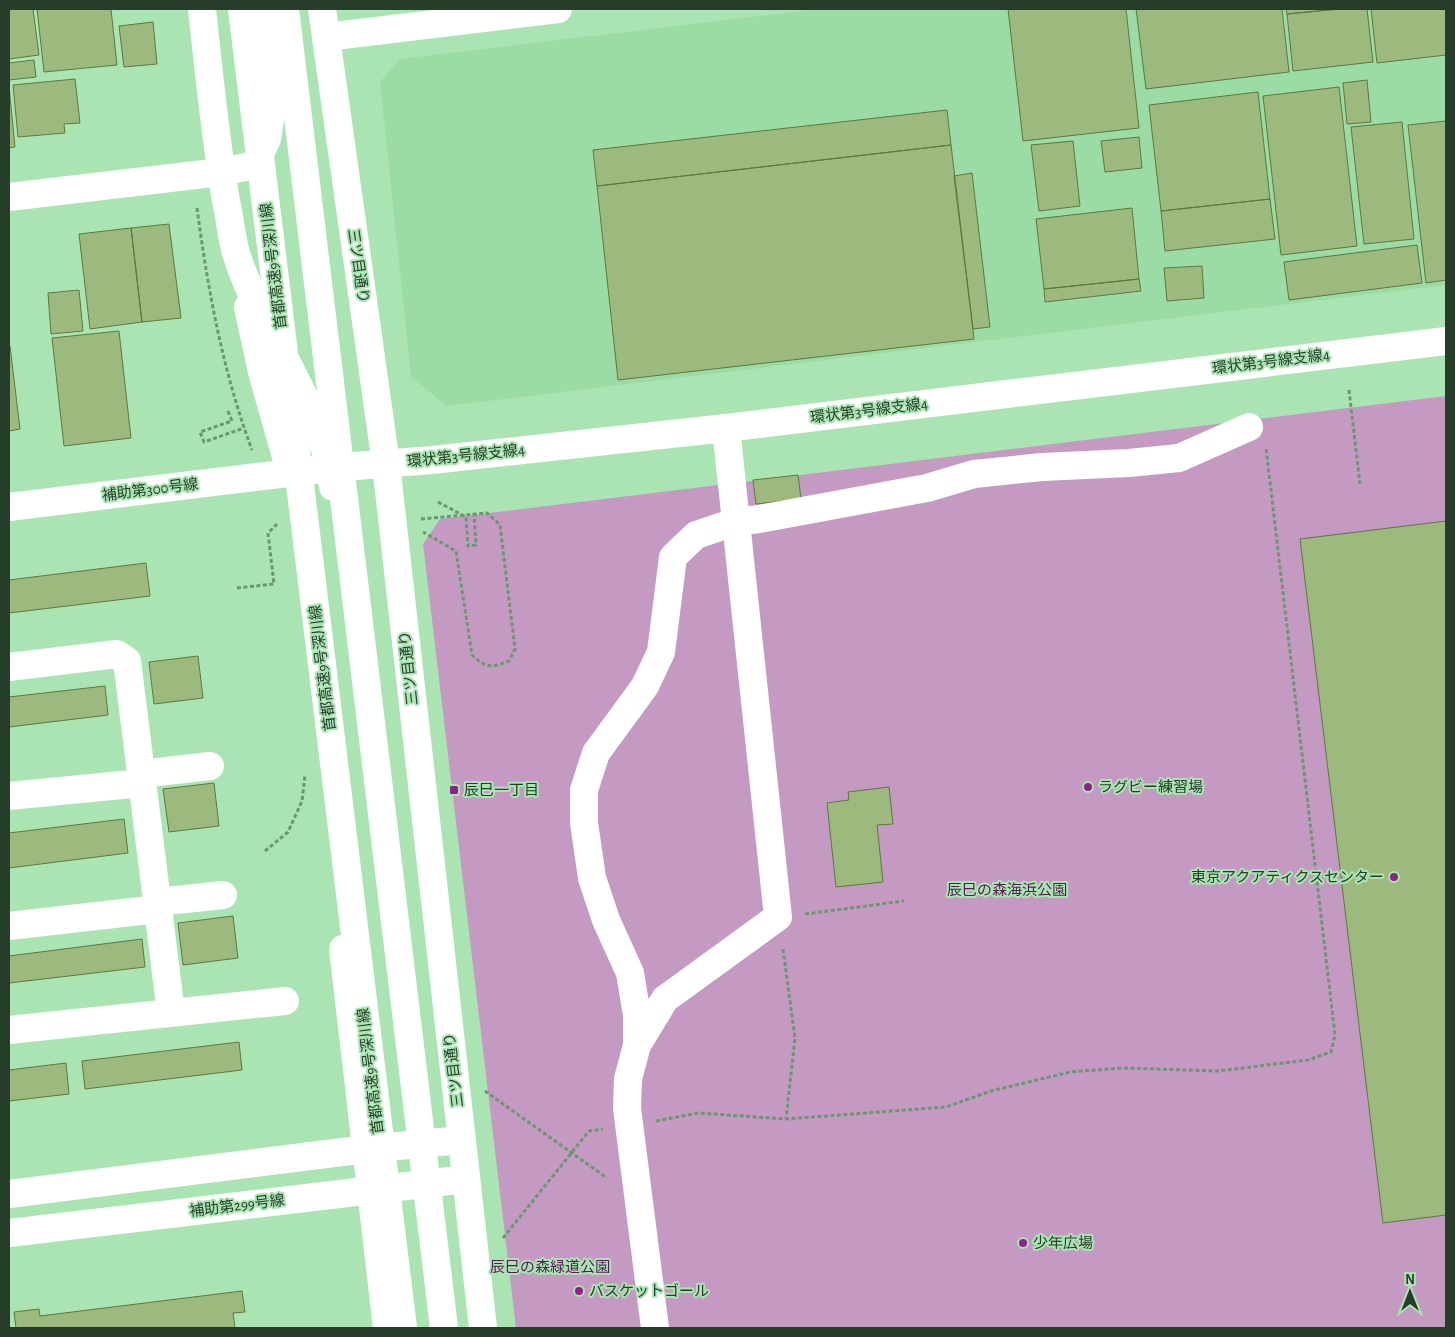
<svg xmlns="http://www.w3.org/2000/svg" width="1455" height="1337" viewBox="0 0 1455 1337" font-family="'Alegreya Sans','Noto Sans JP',sans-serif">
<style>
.built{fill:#9bdba5}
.green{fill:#c59ac2}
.building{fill:#9dba7e;stroke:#5d783d}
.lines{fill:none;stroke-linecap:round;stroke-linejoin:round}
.path{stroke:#6c9672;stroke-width:3;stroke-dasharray:4 2.5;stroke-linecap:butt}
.minor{stroke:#fff;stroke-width:28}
.major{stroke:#fff;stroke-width:28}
.highway{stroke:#fff;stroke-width:28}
.poi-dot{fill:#8c2389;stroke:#aae4b3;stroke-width:2}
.labels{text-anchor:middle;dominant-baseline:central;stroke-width:4;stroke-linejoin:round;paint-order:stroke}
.street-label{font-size:15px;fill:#253d29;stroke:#aae4b3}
.poi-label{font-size:15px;fill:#253d29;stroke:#aae4b3;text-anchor:start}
.park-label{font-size:15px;fill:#571a55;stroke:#aae4b3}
</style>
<rect width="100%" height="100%" fill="#aae4b3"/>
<!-- built -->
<path class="built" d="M819,9H1446V285L446,406L411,376L380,82L400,59Z"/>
<!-- green -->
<path class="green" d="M1446,396V1328H516L423,544L440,519Z"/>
<!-- building -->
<path class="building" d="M9,9H33L39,55L9,59Z
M37,9H111L117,65L44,72Z
M1008,9H1126L1139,128L1023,141Z
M1136,9H1282L1289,72L1146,89Z
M1286,9H1339L1287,14Z
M1339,9H1367L1373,62L1293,71L1287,14Z
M1371,9H1446V55L1377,63Z
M153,22L157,64L124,67L119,26Z
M34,60L36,77L9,80V63Z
M75,79L80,123L64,124L65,133L18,137L13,85Z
M1367,80L1371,122L1347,124L1343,83Z
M9,86L15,147L9,148Z
M1339,87L1357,246L1281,255L1263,96Z
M1258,92L1270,199L1161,211L1149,105Z
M947,110L951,145L597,186L593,150Z
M1446,121V280L1426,283L1408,125Z
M1402,122L1414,239L1364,244L1351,127Z
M1139,137L1142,168L1105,172L1101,141Z
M1073,141L1080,206L1039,211L1031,145Z
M951,145L974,339L618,380L597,186Z
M972,173L990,327L973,329L954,176Z
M1270,199L1275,239L1165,251L1161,211Z
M1132,208L1139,279L1044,289L1036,219Z
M169,224L181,318L142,322L131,228Z
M131,228L142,322L90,329L79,234Z
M1417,245L1422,283L1289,300L1284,262Z
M1202,266L1204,298L1167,301L1164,268Z
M1139,279L1141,291L1045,302L1044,289Z
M79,290L83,331L51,334L48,293Z
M119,331L131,438L64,446L52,338Z
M10,346L20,429L9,431V347Z
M798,475L801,499L756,504L753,480Z
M1446,521V1215L1383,1223L1300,539Z
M146,563L150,596L9,613V580Z
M198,656L203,698L154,704L149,662Z
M105,686L108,715L9,727V697Z
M214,783L219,826L169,832L163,789Z
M889,787L893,824L877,825L883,882L836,887L827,803L849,800L848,792Z
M124,819L128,853L9,868V833Z
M233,916L238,958L183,965L178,923Z
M142,939L145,967L9,983V956Z
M239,1042L242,1070L85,1089L82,1061Z
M66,1063L69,1094L9,1101V1070Z
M242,1291L245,1312L233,1313L235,1328H16L14,1312L39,1309L40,1316Z"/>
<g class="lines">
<!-- path -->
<path class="path" d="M197,208C208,291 223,372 252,450
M1349,390L1360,484
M228,411L232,421L200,432L204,442L244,428
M438,502L466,517L468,546L476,545L474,513
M421,519L487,513L500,525L515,649L509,661C491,668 486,668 472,655L456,551L423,532
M237,588L274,584L268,533L277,524
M265,851L288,832L302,801L305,775
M805,914L904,901
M783,949L795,1038L786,1119
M485,1091L607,1178
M656,1121L698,1113L786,1119L946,1107L991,1091L1070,1072L1123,1068L1218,1071L1308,1060L1331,1052L1335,1035L1266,448
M503,1238L589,1131L603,1129"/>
<!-- minor -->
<path class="minor" d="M326,37L558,9
M9,197L221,172
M9,507L330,468L432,460L726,428L1446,341
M9,667L117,654L127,661L171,1013
M141,774L210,766
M9,796L142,783
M157,902L223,895
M9,926L158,909
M9,1030L285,1001
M637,1045L665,999L778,917L726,428
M9,1194L366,1149L462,1140
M9,1233L466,1179
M655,1328L627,1108L628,1079L637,1045V1015L630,973L606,920L592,878L584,823V790L596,753L645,686L661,652L673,557L696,535L735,522L759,519L927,488L974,474L1042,467L1129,463L1179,458L1249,427"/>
<!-- major -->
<path class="major" d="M202,9C209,73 215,137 226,201C230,218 231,236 236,253C261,334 322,401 333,487
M322,9L386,464L483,1328
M221,172L255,165L267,139L271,113L260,9
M248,307L262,372L290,471
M343,949L387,1328"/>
<!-- highway -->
<path class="highway" d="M242,9L403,1328
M285,9L444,1328"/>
</g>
<!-- markers -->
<g class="poi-dot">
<circle cx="1088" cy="787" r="5"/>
<rect x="449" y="785" width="10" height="10" rx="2.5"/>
<circle cx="1394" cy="877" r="5"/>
<circle cx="1023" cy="1243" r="5"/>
<circle cx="579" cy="1291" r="5"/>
</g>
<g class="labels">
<!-- street labels -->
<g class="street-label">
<text transform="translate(274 266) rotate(-97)">首都高速9号深川線</text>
<text transform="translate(358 266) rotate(82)">三ツ目通り</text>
<text transform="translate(1271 362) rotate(-7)">環状第3号線支線4</text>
<text transform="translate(869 411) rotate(-7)">環状第3号線支線4</text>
<text transform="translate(466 456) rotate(-6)">環状第3号線支線4</text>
<text transform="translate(150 490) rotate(-7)">補助第300号線</text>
<text transform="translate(323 668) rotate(-97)">首都高速9号深川線</text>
<text transform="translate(409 668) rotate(-96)">三ツ目通り</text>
<text transform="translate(454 1070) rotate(-97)">三ツ目通り</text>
<text transform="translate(371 1071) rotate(-97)">首都高速9号深川線</text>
<text transform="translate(237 1206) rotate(-7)">補助第299号線</text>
</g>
<!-- poi labels -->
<g class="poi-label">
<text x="1098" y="787">ラグビー練習場</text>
<text x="464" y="790">辰巳一丁目</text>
<text x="1384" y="877" text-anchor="end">東京アクアティクスセンター</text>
<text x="1033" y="1243">少年広場</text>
<text x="589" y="1291">バスケットゴール</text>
</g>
<!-- park labels -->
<g class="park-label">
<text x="1007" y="890">辰巳の森海浜公園</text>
<text x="550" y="1267">辰巳の森緑道公園</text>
</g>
</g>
<!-- border -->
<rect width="1455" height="1337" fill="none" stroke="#253d29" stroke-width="20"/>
<!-- north arrow -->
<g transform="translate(1410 1292)" stroke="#aae4b3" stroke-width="4" paint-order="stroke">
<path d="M0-4L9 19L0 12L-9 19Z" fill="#253d29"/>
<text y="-8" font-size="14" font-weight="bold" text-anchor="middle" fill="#253d29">N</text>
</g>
</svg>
